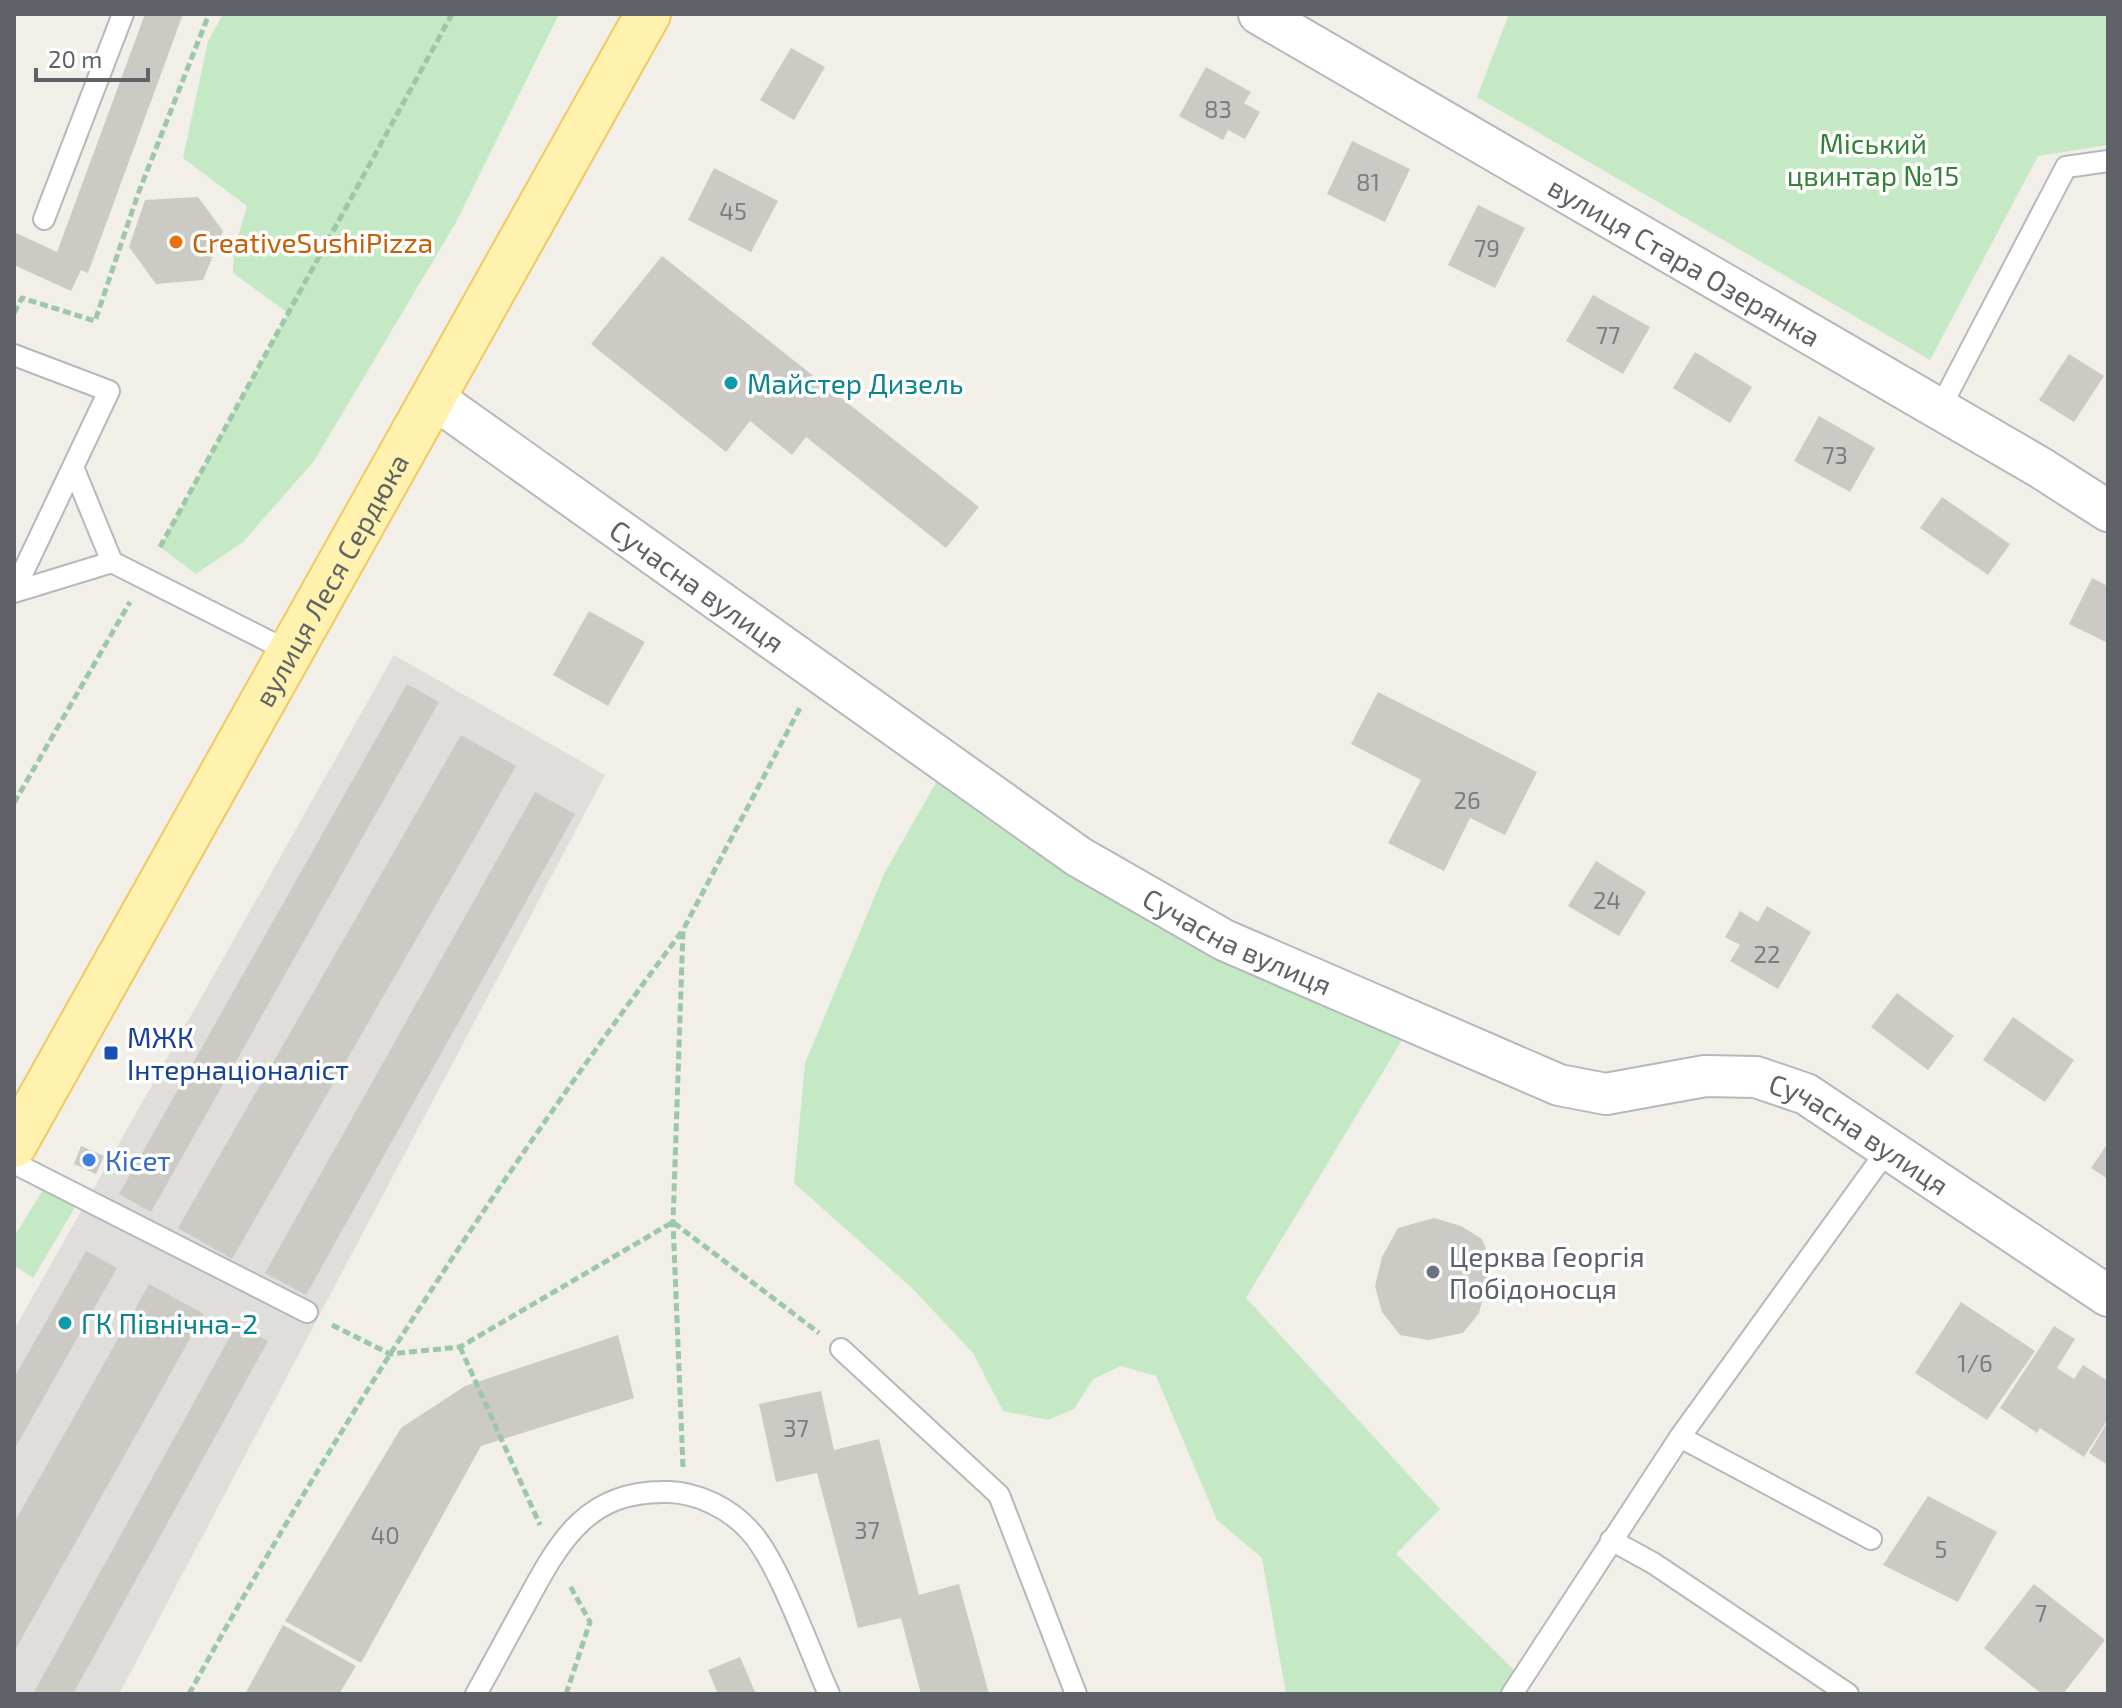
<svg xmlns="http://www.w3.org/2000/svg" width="2122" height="1708" viewBox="0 0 2122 1708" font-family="'Exo 2',sans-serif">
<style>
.industrial{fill:#e0deda}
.green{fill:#c5e8c5}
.building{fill:#cccac5}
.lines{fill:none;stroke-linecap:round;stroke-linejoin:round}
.lane-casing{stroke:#b5b8bc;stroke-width:24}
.street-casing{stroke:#b5b8bc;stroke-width:44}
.primary-casing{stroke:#f2c960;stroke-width:48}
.path{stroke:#9cc7a9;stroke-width:5;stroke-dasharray:8 4;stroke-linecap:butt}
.lane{stroke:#fff;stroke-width:20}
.street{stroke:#fff;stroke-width:40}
.primary{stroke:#fff2af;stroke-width:44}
.food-dot{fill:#e8710a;stroke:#fff;stroke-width:3}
.culture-dot{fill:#0f9aa8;stroke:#fff;stroke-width:3}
.transit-dot{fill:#1a4fb4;stroke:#fff;stroke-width:3}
.shop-dot{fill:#3f7fe0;stroke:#fff;stroke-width:3}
.worship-dot{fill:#6b7280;stroke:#fff;stroke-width:3}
.labels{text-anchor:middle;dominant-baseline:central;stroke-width:7;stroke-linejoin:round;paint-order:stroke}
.number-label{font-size:24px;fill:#7a7d7f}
.park-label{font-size:28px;fill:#348238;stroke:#fff}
.food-label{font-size:28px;fill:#c56008;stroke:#fff;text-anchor:start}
.street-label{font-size:28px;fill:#5f6368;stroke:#fff}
.culture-label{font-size:28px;fill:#0d838f;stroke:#fff;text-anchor:start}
.transit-label{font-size:28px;fill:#164399;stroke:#fff;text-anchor:start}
.shop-label{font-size:28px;fill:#366cbe;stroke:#fff;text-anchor:start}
.worship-label{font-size:28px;fill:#5b616d;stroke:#fff;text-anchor:start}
</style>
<rect width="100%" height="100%" fill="#f1efe8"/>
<!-- industrial -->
<path class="industrial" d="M394,655L605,775L119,1694H14V1330Z"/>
<!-- green -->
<path class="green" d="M223,14H559L455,224L314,461L243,542L196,574L160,547L288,313L233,273L234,250L247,206L183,158L208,41Z
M1509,14H2108V145L2038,156L1930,360L1477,97Z
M938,779L1404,1037L1246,1298L1440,1509L1396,1554L1522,1678L1512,1694H1286L1262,1558L1217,1520L1156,1376L1121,1366L1093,1379L1074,1409L1048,1420L1003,1411L973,1353L912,1288L794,1183L805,1063L885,872Z
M44,1188L77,1204L33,1278L14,1265V1237Z"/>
<!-- building -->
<path class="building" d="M145,14H183L88,273L81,270L71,291L14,265V232L57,252Z
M791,48L825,67L794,120L760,100Z
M1206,67L1251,92L1244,103L1260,112L1245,139L1228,130L1223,140L1179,116Z
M1352,141L1410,169L1385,222L1327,194Z
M714,168L778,201L751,252L688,220Z
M198,197L223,231L203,280L156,284L129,247L145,200Z
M1478,205L1525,228L1495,288L1448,265Z
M662,256L979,507L946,548L806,437L792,455L750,421L726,452L591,344Z
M1593,295L1650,327L1623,374L1566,341Z
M1695,352L1752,387L1730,423L1673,388Z
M2069,354L2104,376L2074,422L2039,400Z
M1819,416L1875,448L1850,492L1794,461Z
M1942,497L2010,544L1988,575L1920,528Z
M2092,578L2108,586V643L2069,624Z
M589,611L645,642L608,706L553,675Z
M407,684L439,702L151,1212L119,1194Z
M1378,692L1537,772L1505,835L1470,818L1444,871L1388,843L1421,780L1351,744Z
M461,735L516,766L232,1259L178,1228Z
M535,792L575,814L306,1295L265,1273Z
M1596,861L1646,892L1619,936L1568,906Z
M1767,906L1811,932L1778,989L1730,961L1740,945L1725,937L1740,911L1758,922Z
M1897,993L1954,1036L1928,1070L1871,1027Z
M2013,1017L2074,1060L2045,1102L1983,1060Z
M2108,1143V1179L2091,1168Z
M81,1146L104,1156L96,1174L74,1164Z
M1434,1218L1461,1226L1482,1239L1492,1263L1479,1313L1463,1333L1428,1340L1400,1335L1382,1312L1375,1286L1382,1257L1398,1228Z
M86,1251L117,1268L14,1450V1378Z
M149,1284L204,1314L14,1652V1523Z
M1961,1302L2035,1351L1987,1420L1915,1373Z
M237,1324L268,1341L73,1694H33Z
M2054,1326L2075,1339L2057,1368L2074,1379L2083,1365L2108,1381V1419L2084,1457L2040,1428L2037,1433L2000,1408Z
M618,1335L634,1398L481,1446L361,1663L285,1621L401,1428L465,1386Z
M821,1391L834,1450L879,1439L919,1595L959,1584L989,1694H921L901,1618L858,1628L817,1473L776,1482L759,1404Z
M2108,1421V1465L2089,1453Z
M1928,1496L1997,1532L1958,1602L1883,1565Z
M2034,1584L2105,1640L2063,1694H2042L1984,1648Z
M283,1625L356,1666L339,1694H245Z
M740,1657L756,1694H718L708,1670Z"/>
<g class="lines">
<!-- lane casing -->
<g class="lane-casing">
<path id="lane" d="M44,219L123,14
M14,355L109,391L14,591
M1939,410L2066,167L2108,161
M73,467L112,562
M14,592L112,562L292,653
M14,1163L307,1312
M841,1349L999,1495L1076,1694
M1680,1437L1871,1539
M1611,1540L1653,1563L1848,1694
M476,1694C493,1664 509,1633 526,1603C560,1540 588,1489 669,1492C698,1493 729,1508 749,1530C778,1560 810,1652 829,1694
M1512,1694L1680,1437L1888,1149"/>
</g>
<!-- street casing -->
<g class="street-casing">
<g id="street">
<path id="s1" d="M1259,14L2041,468L2108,511"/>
<path id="s2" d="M435,399L1079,857L1224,940L1559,1085L1606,1094L1705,1076L1756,1077L1806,1094L2108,1296"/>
</g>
</g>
<!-- primary casing -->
<g class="primary-casing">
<g id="primary">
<path id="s3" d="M14,1145L648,14"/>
</g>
</g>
<!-- path -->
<path class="path" d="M14,313L22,298L95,321L138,194L209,14
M160,547L452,14
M14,803L130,602
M674,1223L819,1333
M332,1325L390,1354L460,1347L673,1222
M460,1347L540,1525
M683,1467L673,1222L683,930L801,706
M189,1694C335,1428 501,1174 683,930
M566,1694L590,1622L569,1584"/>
<!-- lane -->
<use href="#lane" class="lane"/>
<!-- street -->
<use href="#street" class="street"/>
<!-- primary -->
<use href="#primary" class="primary"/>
</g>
<!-- markers -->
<circle class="food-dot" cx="176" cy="242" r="8"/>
<g class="culture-dot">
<circle cx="731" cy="383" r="8"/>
<circle cx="65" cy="1323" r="8"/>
</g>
<rect class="transit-dot" x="103" y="1045" width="16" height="16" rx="4"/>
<circle class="shop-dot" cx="89" cy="1160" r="8"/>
<circle class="worship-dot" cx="1433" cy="1272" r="8"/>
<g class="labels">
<!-- number labels -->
<g class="number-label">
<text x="1218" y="108">83</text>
<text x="1368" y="181">81</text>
<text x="733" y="210">45</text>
<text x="1487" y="247">79</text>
<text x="1608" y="334">77</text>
<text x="1835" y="454">73</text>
<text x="1467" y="799">26</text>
<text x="1607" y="899">24</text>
<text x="1767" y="953">22</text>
<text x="1975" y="1362">1/6</text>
<text x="796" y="1427">37</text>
<text x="867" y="1529">37</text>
<text x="385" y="1534">40</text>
<text x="1941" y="1548">5</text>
<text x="2041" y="1612">7</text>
</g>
<!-- park labels -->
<g class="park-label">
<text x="1873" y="143">Міський<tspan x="1873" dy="32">цвинтар №15</tspan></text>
</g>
<!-- food labels -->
<g class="food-label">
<text x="192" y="242">CreativeSushiPizza</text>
</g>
<!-- street labels -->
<g class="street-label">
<text stroke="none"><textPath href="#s1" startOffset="492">вулиця Стара Озерянка</textPath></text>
<text stroke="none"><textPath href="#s3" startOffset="648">вулиця Леся Сердюка</textPath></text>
<text stroke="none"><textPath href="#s2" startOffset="322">Сучасна вулиця</textPath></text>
<text stroke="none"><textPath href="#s2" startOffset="970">Сучасна вулиця</textPath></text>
<text stroke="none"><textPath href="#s2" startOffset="1640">Сучасна вулиця</textPath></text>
</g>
<!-- culture labels -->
<g class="culture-label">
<text x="747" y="383">Майстер Дизель</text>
<text x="81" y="1323">ГК Північна-2</text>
</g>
<!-- transit labels -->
<g class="transit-label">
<text x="127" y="1037">МЖК<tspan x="127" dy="32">Інтернаціоналіст</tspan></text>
</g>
<!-- shop labels -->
<g class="shop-label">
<text x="105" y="1160">Кісет</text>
</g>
<!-- worship labels -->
<g class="worship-label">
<text x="1449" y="1256">Церква Георгія<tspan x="1449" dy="32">Побідоносця</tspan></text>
</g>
</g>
<!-- border -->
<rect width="2122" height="1708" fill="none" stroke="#5f6368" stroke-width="32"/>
<!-- scale -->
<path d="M36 68v12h112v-12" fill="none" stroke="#5f6368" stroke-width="4"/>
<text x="48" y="68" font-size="24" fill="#5f6368" stroke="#ffffff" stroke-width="6" paint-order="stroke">20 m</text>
</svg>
